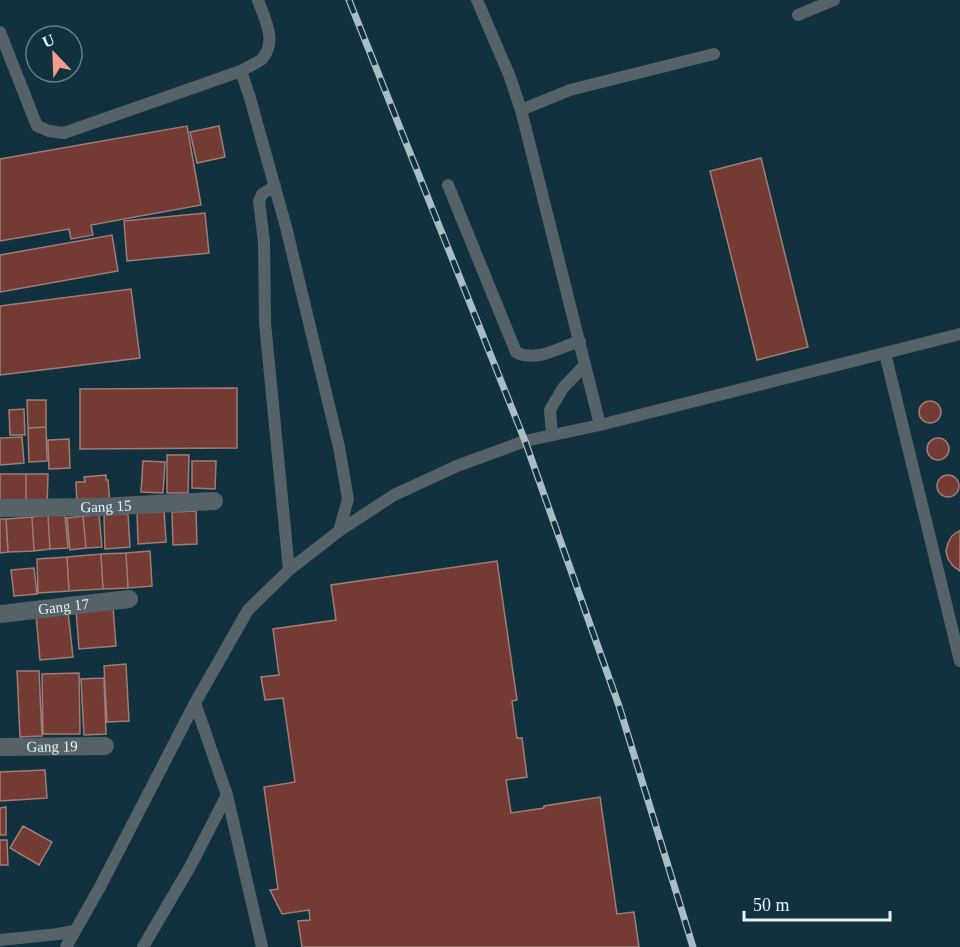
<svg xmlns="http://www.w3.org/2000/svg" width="960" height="947" viewBox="0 0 960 947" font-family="Georgia,serif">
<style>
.building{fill:#733b33;stroke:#9e7d77;stroke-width:1.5}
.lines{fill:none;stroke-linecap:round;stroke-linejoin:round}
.lane{stroke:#556369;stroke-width:12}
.street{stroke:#556369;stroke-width:18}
.rail-casing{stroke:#a8bdc7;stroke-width:7}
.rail{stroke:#12313e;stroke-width:4.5;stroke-dasharray:14;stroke-linecap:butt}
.labels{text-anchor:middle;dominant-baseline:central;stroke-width:4.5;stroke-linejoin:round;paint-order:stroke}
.street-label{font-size:15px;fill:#e1f3fb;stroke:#12313e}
</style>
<rect width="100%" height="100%" fill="#12313e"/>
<!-- building -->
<path class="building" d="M187,126L201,205L91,225L93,235L71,239L69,229L0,241V159Z
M219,126L225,157L197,163L190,132Z
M761,158L808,347L757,360L710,171Z
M205,213L209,253L127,261L124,221Z
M112,235L118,271L0,292V255Z
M131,289L140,358L0,375V306Z
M237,388V448L80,449V389Z
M27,400H46V427L28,428Z
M919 412a11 11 0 1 1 22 0a11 11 0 1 1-22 0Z
M24,409L25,435H10L9,410Z
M46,427L47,461L29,462L28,428Z
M22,437L24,463L0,465V438Z
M927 449a11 11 0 1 1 22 0a11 11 0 1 1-22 0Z
M69,439L70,468L49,469L48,440Z
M167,455H189L188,493H167Z
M143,461L165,462L163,493L141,492Z
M192,461H216L215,489L192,488Z
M0,474H26V505H0Z
M26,474H48L47,506L26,505Z
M106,475V480H108L110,503L77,506L76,482H85L84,477Z
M937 486a11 11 0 1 1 22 0a11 11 0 1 1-22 0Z
M164,510L166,542L138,544L137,512Z
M196,511L197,544L173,545L172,512Z
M65,514L68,548L50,549L48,515Z
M128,514L130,547L105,549L104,515Z
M48,515L50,549L34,551L32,517Z
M99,515L102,547L86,548L83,516Z
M83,516L86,548L70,550L67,518Z
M32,517L34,551L8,552L6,519Z
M0,519H6L8,552L0,553Z
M959,531H960V571L953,566L948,559L946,551L948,543L952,536Z
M150,551L152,586L128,588L126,553Z
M126,553L128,588L103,589L101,554Z
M101,554L103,589L69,591L67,557Z
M67,557L69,591L38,593L37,559Z
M497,561L517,700L512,701L517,738H522L527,777L506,780L511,813L544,808V806L600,797L617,914L634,912L639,947H302L298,921L310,920L309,910L282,914L270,890L278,889L264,787L295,782L283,698L265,700L261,677L279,675L273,629L336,620L331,585Z
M34,568L37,594L14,596L11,570Z
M113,607L116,646L79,649L76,610Z
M68,612L73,657L40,660L36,615Z
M126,664L129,721L107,722L104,666Z
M17,671H39L42,736L20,737Z
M79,673L80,734H43L42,674Z
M104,678L106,734L84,735L81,679Z
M45,770L47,798L0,801V772Z
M6,807V835H0V808Z
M23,826L52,842L39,865L10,848Z
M0,840H7L8,865H0Z"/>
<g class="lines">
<!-- lane -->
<path class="lane" d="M477,0L510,77L521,110L600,425
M798,15L834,0
M0,32L37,126L49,131L64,133L241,71L250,98L286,227L339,447L348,499L339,531
M241,71C247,67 256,64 262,59C278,41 264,18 258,0
M521,110L570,90L714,54
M448,185L516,352C535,363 561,347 580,341
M275,186L262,194L259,201L264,242L265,323L289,570
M885,353L960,661
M552,435L550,410L563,388L585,365
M195,703L227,795L262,947
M0,940L58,934L74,931
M66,947L100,887L195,703L248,610L289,570L339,531L394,495L457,466L525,441L600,425L960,334
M143,947L191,865L227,795"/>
<!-- street -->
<g class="street">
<path id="s1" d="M0,508L99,507L214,501"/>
<path id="s2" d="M0,614L129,599"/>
<path id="s3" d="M0,747L105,746"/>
</g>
<!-- rail casing -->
<g class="rail-casing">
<path id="rail" d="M349,0L525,441L619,706L693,947"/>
</g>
<!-- rail -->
<use href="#rail" class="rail"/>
</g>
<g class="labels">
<!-- street labels -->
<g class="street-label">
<text stroke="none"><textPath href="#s1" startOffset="106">Gang 15</textPath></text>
<text stroke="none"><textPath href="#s2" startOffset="64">Gang 17</textPath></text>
<text stroke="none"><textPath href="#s3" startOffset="52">Gang 19</textPath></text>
</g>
</g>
<!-- north arrow -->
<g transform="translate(54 54) rotate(337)"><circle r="28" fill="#12313e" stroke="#657f8a" stroke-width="1.5"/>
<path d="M0-4.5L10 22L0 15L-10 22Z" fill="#f59d8f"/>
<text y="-9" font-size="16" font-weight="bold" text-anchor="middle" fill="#e1f3fb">U</text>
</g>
<!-- scale -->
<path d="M744 911v9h146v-9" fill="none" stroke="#e1f3fb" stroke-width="3"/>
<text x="753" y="911" font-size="18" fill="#e1f3fb" stroke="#12313e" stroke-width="4.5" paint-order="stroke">50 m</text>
</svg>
